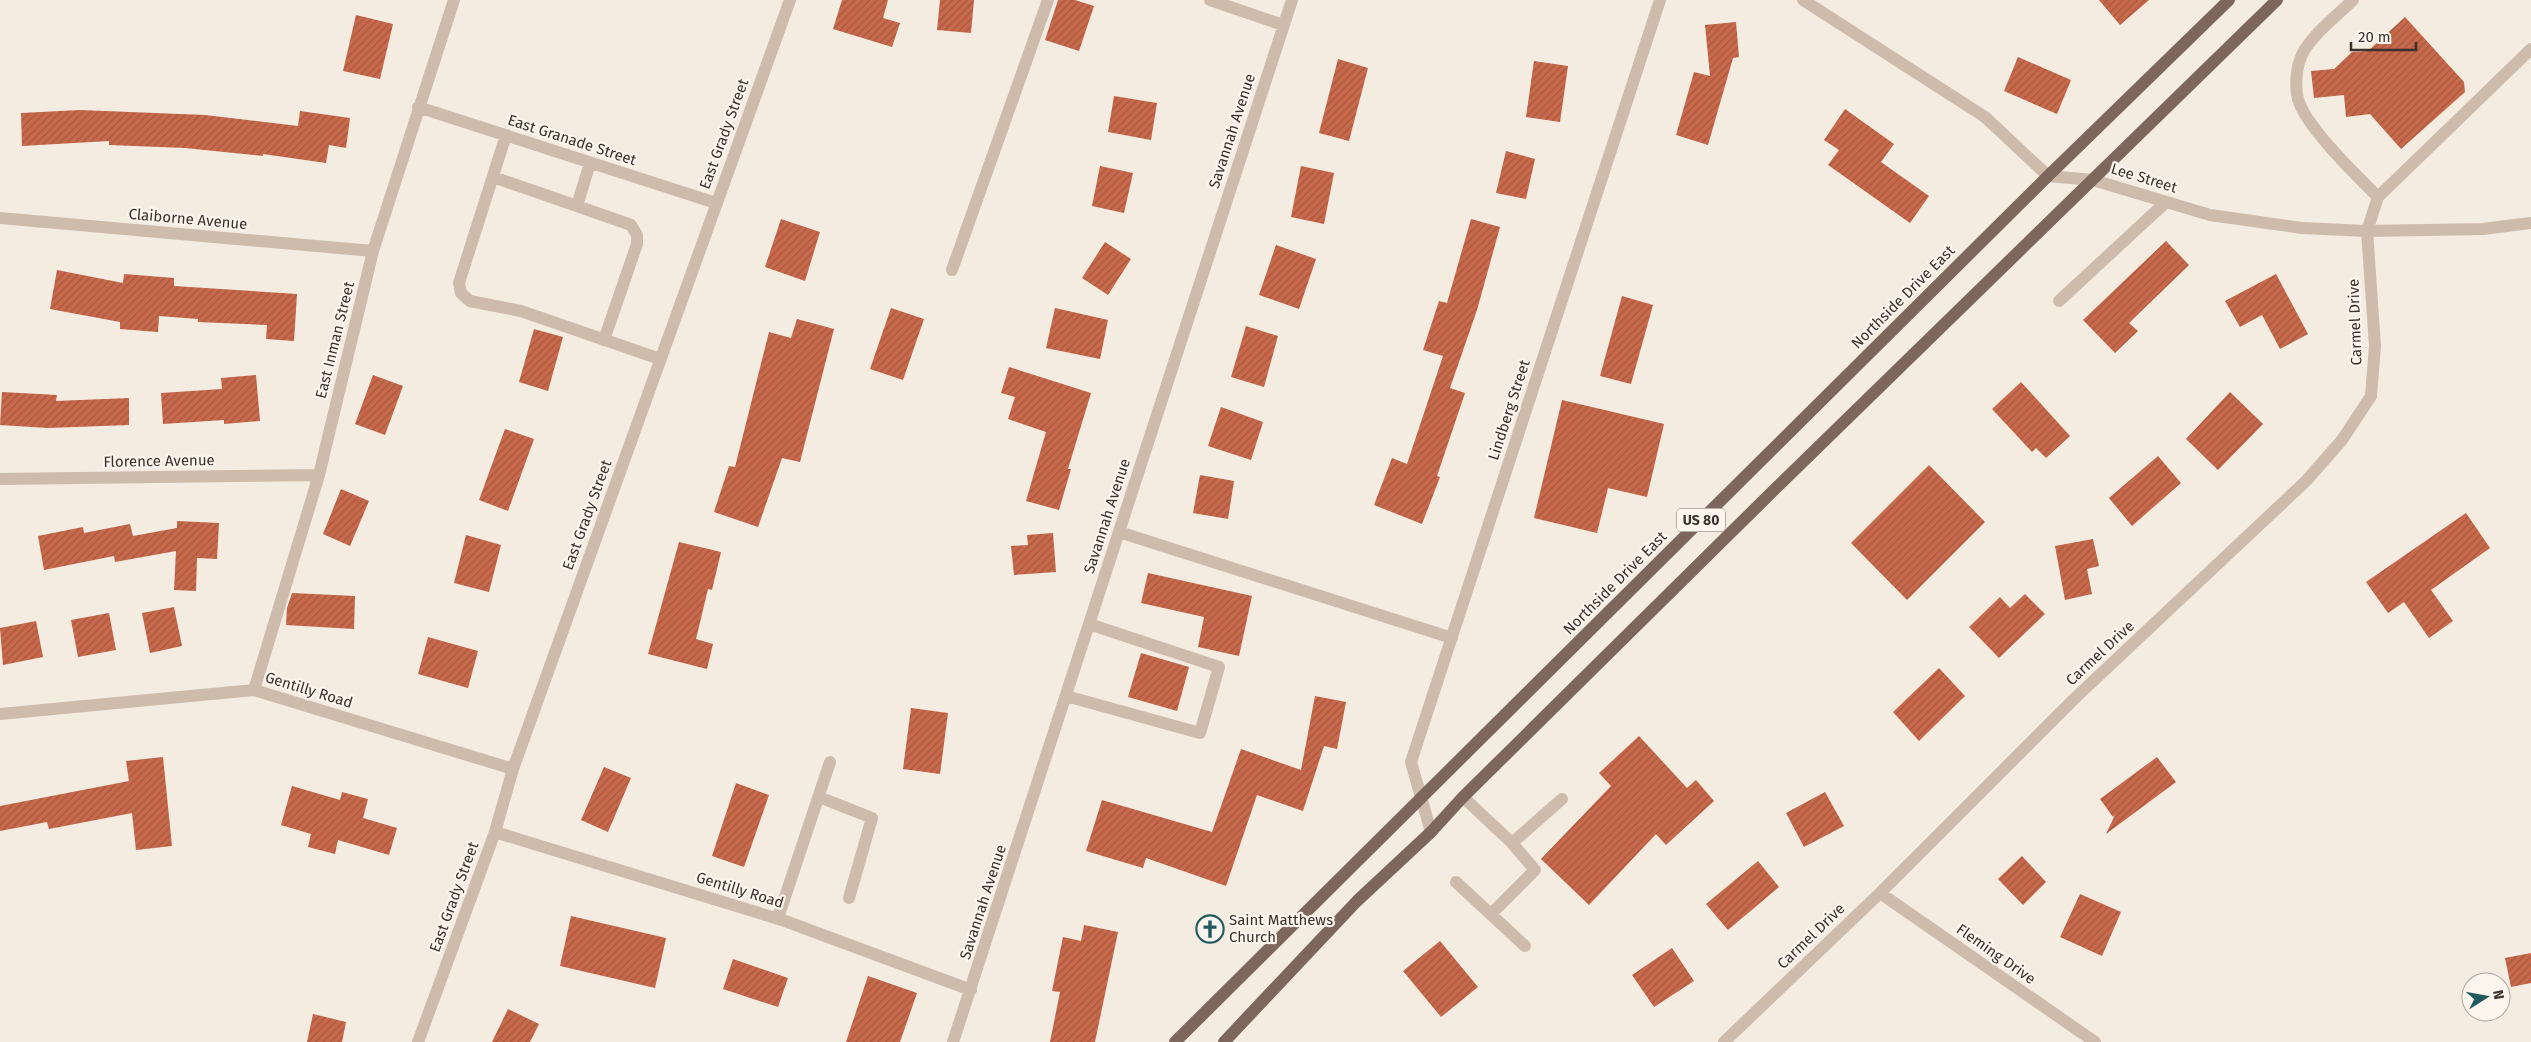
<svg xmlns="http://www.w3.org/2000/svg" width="2531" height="1042" viewBox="0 0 2531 1042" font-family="'Fira Sans',sans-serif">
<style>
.building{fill:url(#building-hatch)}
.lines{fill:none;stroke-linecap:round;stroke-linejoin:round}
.minor{stroke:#cdbbac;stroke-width:12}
.major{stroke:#7d675c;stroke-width:12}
.labels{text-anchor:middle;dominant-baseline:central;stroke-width:4.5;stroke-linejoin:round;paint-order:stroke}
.shield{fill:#fbf5ee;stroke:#756b66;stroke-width:1}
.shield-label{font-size:14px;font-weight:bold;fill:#3b302b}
.street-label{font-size:15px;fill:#3b302b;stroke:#fbf5ee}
.poi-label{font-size:15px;fill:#3b302b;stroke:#fbf5ee;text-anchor:start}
</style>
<defs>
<pattern id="building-hatch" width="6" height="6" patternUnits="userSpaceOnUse" patternTransform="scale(1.25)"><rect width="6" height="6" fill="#c8694b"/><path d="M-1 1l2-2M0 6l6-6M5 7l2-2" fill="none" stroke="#a4573f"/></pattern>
</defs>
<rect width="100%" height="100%" fill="#f4ebe1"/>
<!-- building -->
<path class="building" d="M842,0H888L883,18L900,23L892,47L833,29Z
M940,0H974L971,33L937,30Z
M1058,0H1075L1094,6L1079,51L1045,40Z
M2099,0H2149L2120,25Z
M356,15L393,24L380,79L343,71Z
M2405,17L2464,82L2465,92L2401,149L2370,114L2346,117L2344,95L2314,98L2311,71L2334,69L2352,52L2368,51Z
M1736,22L1739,57L1733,58L1708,145L1676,135L1694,72L1710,76L1705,25Z
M2018,57L2071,80L2057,114L2004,91Z
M1338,59L1368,68L1349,141L1319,133Z
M1534,61L1568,66L1560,122L1526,117Z
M1114,96L1157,103L1151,140L1108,132Z
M1845,109L1894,144L1881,162L1929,196L1910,223L1828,165L1839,150L1824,140Z
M80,110L205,115L298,126L300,111L350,118L346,148L329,145L326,163L263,154V156L185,148L109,145V141L22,146L21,113Z
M1506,151L1535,159L1526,199L1496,193Z
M1100,166L1133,173L1124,213L1092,206Z
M1301,166L1334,173L1324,224L1291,217Z
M781,219L820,232L805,281L765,267Z
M1471,219L1500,227L1477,310L1450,388L1465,393L1437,476L1440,477L1422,524L1374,505L1392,458L1407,464L1443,356L1423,350L1439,301L1447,303Z
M2166,241L2189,265L2129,323L2138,331L2115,353L2083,320Z
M1105,242L1131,259L1108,295L1082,278Z
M1276,245L1316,259L1299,309L1259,295Z
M57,270L123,283L124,274L174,278V286L297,294L294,341L266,339L267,325L198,322V319L159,316L158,332L120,329V322L50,309Z
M2276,274L2308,334L2280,349L2262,315L2240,327L2225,301Z
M1622,296L1653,305L1631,384L1600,376Z
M891,308L924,319L903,380L870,369Z
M1055,308L1108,320L1100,359L1046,348Z
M797,319L834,329L800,462L782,458L758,527L714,512L729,466L735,467L769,332L791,338Z
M1246,326L1278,336L1264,387L1231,377Z
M534,329L563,337L548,391L519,382Z
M1009,367L1091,393L1068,469H1071L1059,510L1026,501L1046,432L1008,419L1015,397L1001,393Z
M256,375L260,421L224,424V420L163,424L161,393L222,389L221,378Z
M373,375L403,386L385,435L355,424Z
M2021,382L2070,436L2046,458L2036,448L2032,452L1992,409Z
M2,392L57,395L56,401L129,398V425L48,428L0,425Z
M2230,392L2263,424L2218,470L2186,439Z
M1562,400L1664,424L1647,497L1608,488L1597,533L1534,518Z
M1221,407L1263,422L1251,460L1208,446Z
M505,429L534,439L508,511L479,500Z
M2158,456L2181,483L2132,526L2109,498Z
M1929,465L1985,522L1907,600L1851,543Z
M1200,475L1234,481L1228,519L1193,513Z
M341,489L369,501L350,546L323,534Z
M2466,513L2490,548L2431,590L2453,621L2429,638L2404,602L2388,613L2366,582Z
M177,521L219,523L217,559L197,558L196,591L174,590L176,551L115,562L114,556L44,570L38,536L83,527L84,533L130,524L133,536L177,528Z
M1053,533L1056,572L1014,575L1011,546L1028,545L1027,535Z
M466,535L501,545L489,592L454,583Z
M2093,539L2099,566L2087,569L2092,594L2065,600L2055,546Z
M679,542L721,552L712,590L708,589L696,639L713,644L707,669L648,654Z
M1148,573L1252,596L1239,656L1198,647L1204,617L1141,603Z
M292,593L355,596L354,629L286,625L287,608Z
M2025,594L2045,614L1999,658L1969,627L2000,597L2010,608Z
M174,607L182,646L150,653L142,613Z
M109,613L116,650L78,657L71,620Z
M36,621L43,657L3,665L0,628Z
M428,637L478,651L468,688L418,674Z
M1141,653L1189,667L1177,711L1128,697Z
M1939,668L1965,696L1919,741L1893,712Z
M1315,696L1346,702L1337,749L1324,746L1303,811L1257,795L1226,886L1146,858L1143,868L1086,851L1102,800L1212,832L1241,749L1301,770Z
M911,708L948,713L940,774L903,769Z
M1639,736L1687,788L1696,780L1714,801L1666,845L1656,834L1589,905L1541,859L1611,786L1599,773Z
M163,757L172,846L136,850L132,813L49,829L47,822L0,831V806L129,781L126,761Z
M2157,757L2176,782L2106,834L2115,815L2113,817L2100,799Z
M604,767L631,778L608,832L581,820Z
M736,783L769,795L744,867L712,856Z
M292,786L340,800L342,792L368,799L363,818L397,828L389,855L338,840L335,854L308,847L311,834L281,825Z
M1825,792L1844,826L1804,847L1786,813Z
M2022,856L2046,882L2023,905L1998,879Z
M1758,861L1779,887L1728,930L1706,904Z
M2080,894L2121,912L2102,956L2060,937Z
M571,916L666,938L655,988L560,966Z
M1084,925L1118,932L1095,1042H1050L1060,992L1052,991L1063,937L1081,941Z
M1440,941L1478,987L1441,1017L1403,971Z
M1672,948L1694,981L1654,1007L1632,975Z
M2531,953V983L2511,987L2505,958Z
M733,959L788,978L778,1007L723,989Z
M868,976L917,993L900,1042H846Z
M508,1009L539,1024L530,1042H492Z
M313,1014L346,1022L342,1042H307Z"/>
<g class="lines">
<!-- minor -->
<path class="minor" d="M1210,0L1283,25
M1803,0L1985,117L2048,176L2093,180L2210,215L2302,228L2367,231L2483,229L2531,223
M2353,0C2338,15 2305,40 2300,60C2296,71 2295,88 2298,99C2305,126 2357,176 2378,197
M418,107L716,203
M506,135L459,283L461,293L470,301L521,311L660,359
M493,177L577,206L590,163
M577,206L631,225L637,235V244L604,340
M0,218L373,251
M952,270L1048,0
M2059,301L2166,202
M0,479L319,475
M1119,532L1452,638
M254,690L319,475L373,251L454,0
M1066,696L1200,733L1219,667L1089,624
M0,714L254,690L513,769
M819,797L872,818L849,898
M1463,797L1512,843L1562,799
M495,832L785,921L971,990
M1431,832L1411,762L1660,0
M1456,882L1525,946
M1880,893L2095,1042
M1491,914L1535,870L1512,843
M778,918L830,762
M418,1042L495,832L513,769L790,0
M953,1042L1292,0
M1724,1042L1880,893L2074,699L2306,481L2342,440L2371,396L2375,346L2367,231L2378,197L2531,49"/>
<!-- major -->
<path class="major" d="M1175,1042L2048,176L2229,0
M1224,1042L1357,901L1431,832L1463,797L1774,490L2277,0"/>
</g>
<!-- icons -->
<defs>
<g id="church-ring" transform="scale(1.4375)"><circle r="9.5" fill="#fbf5ee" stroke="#1f5a5e" stroke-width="1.5"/><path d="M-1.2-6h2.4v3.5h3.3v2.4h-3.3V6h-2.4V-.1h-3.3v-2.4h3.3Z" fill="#1f5a5e"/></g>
</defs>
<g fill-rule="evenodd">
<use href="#church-ring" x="1210" y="929"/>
</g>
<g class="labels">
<!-- shield labels -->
<rect class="shield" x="1677" y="508.5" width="48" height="23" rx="4"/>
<g class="shield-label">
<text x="1701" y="520">US 80</text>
</g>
<!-- street labels -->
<g class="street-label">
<text transform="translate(1232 131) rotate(-72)">Savannah Avenue</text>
<text transform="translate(724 134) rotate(-70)">East Grady Street</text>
<text transform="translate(572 140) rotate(18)">East Granade Street</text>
<text transform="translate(2144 178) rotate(17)">Lee Street</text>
<text transform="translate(188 219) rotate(5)">Claiborne Avenue</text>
<text transform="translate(1903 297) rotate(-45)">Northside Drive East</text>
<text transform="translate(2355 322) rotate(-92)">Carmel Drive</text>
<text transform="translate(335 340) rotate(-76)">East Inman Street</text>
<text transform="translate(1509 410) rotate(-72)">Lindberg Street</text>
<text transform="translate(159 461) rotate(-1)">Florence Avenue</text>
<text transform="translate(587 515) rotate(-70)">East Grady Street</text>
<text transform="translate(1107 516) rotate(-72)">Savannah Avenue</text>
<text transform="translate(1615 583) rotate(-45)">Northside Drive East</text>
<text transform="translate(2100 653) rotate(-43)">Carmel Drive</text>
<text transform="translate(309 690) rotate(17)">Gentilly Road</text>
<text transform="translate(740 890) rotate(17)">Gentilly Road</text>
<text transform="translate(454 897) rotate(-70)">East Grady Street</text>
<text transform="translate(983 902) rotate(-72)">Savannah Avenue</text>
<text transform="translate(1811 936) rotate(-44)">Carmel Drive</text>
<text transform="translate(1996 954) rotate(35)">Fleming Drive</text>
</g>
<!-- poi labels -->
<g class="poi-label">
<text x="1229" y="920">Saint Matthews<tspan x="1229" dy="17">Church</tspan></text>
</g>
</g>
<!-- north arrow -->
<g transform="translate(2486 997) rotate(79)"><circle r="24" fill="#fbf5ee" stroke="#aea6a0"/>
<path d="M0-4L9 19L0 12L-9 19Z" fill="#1f5a5e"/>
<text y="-8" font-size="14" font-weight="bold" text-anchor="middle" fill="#3b302b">N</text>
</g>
<!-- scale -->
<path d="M2351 42v8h65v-8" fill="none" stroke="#3b302b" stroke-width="2.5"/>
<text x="2358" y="42" font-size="15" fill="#3b302b" stroke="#fbf5ee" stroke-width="4" paint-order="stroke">20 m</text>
</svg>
